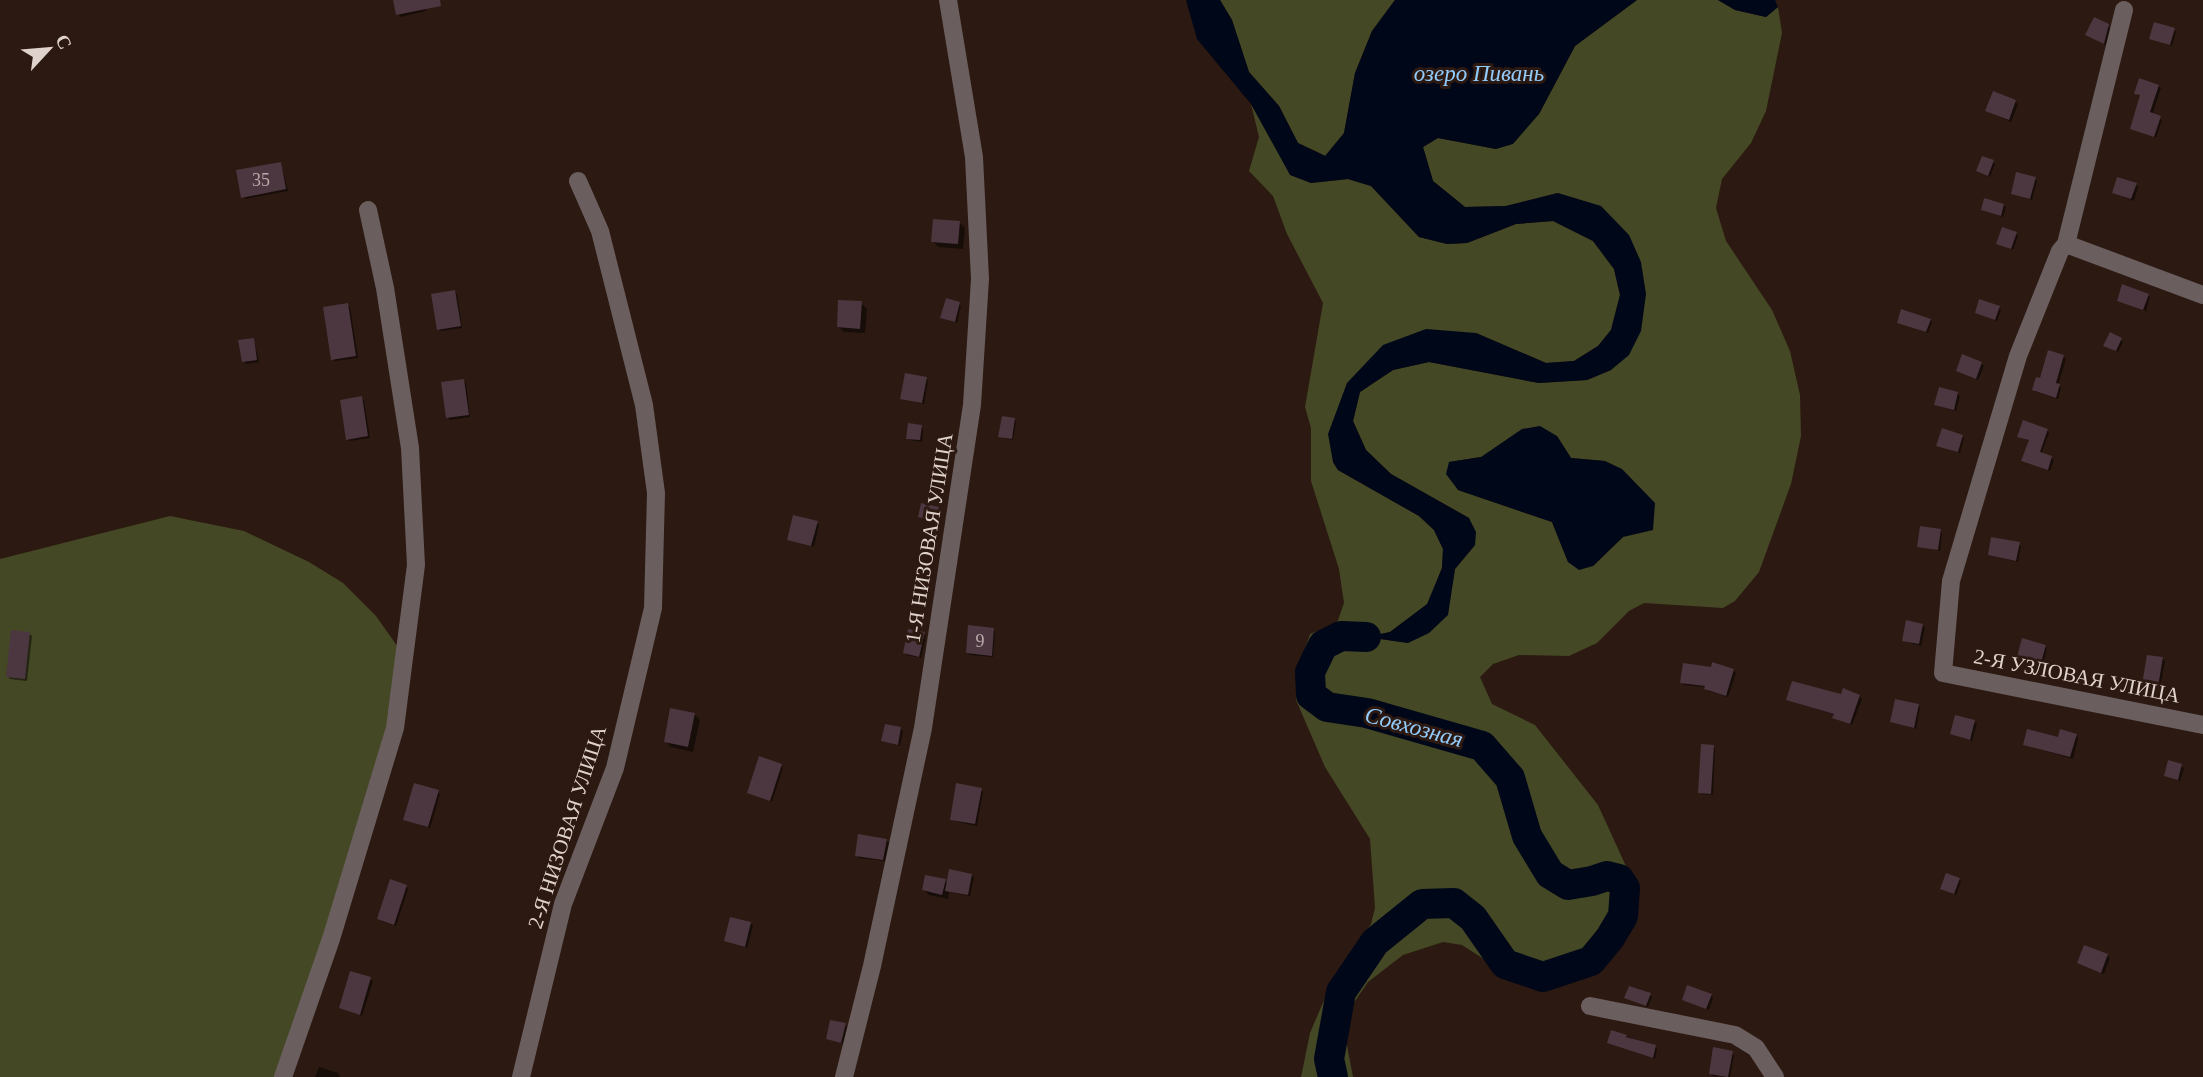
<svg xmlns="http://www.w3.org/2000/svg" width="2203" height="1077" viewBox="0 0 2203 1077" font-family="Georgia,serif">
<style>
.green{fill:#444824;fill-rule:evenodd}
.water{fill:#000718}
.shadow{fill:#0007}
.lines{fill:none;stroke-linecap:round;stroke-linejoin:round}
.river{stroke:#000718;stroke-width:30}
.building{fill:#4c3640}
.minor{stroke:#6a5e5f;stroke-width:18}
.labels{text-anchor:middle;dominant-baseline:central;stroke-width:6;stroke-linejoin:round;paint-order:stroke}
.number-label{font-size:18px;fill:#baaaa8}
.street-label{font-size:21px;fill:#dfd1cb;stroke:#2c1911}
.water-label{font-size:23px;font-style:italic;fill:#92ccfc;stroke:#2c1911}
</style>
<rect width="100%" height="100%" fill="#2c1911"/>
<!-- green -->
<path class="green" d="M1220,0H1395L1372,31L1355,73L1344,133L1326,156L1298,143L1279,106L1249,72L1232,20Z
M1637,0H1718L1735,10L1766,17L1778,7L1782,33L1766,111L1751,143L1722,179L1716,208L1726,241L1772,310L1790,351L1800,395L1801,436L1791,484L1759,572L1735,601L1723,608L1644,603L1629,611L1597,643L1569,656L1519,655L1493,664L1480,677L1492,704L1535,725L1598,805L1625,864L1637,905L1616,944L1590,967L1543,985L1507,974L1462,945L1443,942L1403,955L1368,982L1353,1004L1345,1035L1353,1077H1301L1310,1033L1331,984L1371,924L1375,908L1370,839L1325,767L1296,700L1302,657L1310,634L1337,623L1344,603L1339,569L1311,481V428L1305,407L1323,303L1287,234L1273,196L1249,171L1259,137L1251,104L1291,175L1311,183L1348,179L1371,186L1419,237L1447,244L1467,243L1516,224L1553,221L1593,241L1614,269L1620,295L1611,330L1598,346L1574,361L1546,363L1476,333L1347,383L1333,462L1338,470L1419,516L1434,530L1443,549L1442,568L1428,604L1390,632L1368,637L1408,643L1447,615L1455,569L1475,545L1469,518L1391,474L1366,450L1353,421L1360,392L1393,370L1429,362L1539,383L1587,380L1611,370L1646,294L1557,193L1506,206L1465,207L1433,181L1423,147L1438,138L1496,149L1539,114L1575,46ZM1557,436L1571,458L1605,461L1623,537L1593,566L1568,562L1552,522L1458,490L1449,462L1481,457Z
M170,516L244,531L309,562L343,583L376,616L405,657L395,728L283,1077H0V559Z"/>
<!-- water -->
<path class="water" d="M1186,0H1220L1232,20L1249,72L1279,106L1298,143L1325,156L1344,133L1355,73L1372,31L1395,0H1637L1575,46L1539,114L1513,144L1496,149L1438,138L1423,147L1433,181L1465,207L1506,206L1558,193L1601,206L1629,235L1641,262L1646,294L1641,331L1629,355L1611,370L1587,380L1539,383L1429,362L1393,370L1360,392L1353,421L1366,450L1391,474L1469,518L1476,532L1475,545L1455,569L1448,615L1429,633L1408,643L1366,637L1390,632L1427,604L1442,568L1443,549L1434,530L1419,516L1338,470L1333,462L1328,434L1347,383L1383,345L1426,329L1476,333L1546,363L1574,361L1598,346L1611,330L1620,295L1614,269L1593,241L1553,221L1516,224L1467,243L1447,244L1419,237L1371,186L1348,179L1311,183L1290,175L1251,104L1197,39Z
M1718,0H1775L1778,7L1766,17L1735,10Z
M1540,426L1557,436L1571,458L1605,461L1622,469L1655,503L1653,530L1623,537L1593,566L1579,570L1568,562L1552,522L1458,490L1446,474L1449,462L1481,457L1522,429Z"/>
<!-- shadow -->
<path class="shadow" d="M394,0H424L426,11L400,17Z
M2108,26L2110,28L2106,45L2090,37Z
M2174,30L2176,32L2172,46L2151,38Z
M2158,86L2161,88L2152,115L2162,120L2156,138L2132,129L2142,96L2136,93Z
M2015,102L2018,104L2011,122L1987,111Z
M1993,162L1995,164L1990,177L1978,171Z
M281,164L288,191L245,199L243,197Z
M2035,179L2037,181L2032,200L2013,194Z
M2136,185L2138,187L2134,201L2114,193Z
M2004,205L2006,207L2003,217L1983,210Z
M959,222L965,228L963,249L938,247L933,241Z
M2016,234L2018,236L2013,250L1998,243Z
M455,292L457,294L462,328L441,331L439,329Z
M2148,295L2150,297L2146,311L2119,300Z
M861,303L867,309L865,333L844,332L839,327Z
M959,304L961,306L957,323L942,318Z
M347,305L350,307L358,358L335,361L333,359Z
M1999,308L2001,310L1997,321L1977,313Z
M1930,320L1932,322L1928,333L1899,322Z
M254,340L259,362L246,364L243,361Z
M2121,340L2123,342L2118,352L2108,347Z
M2063,357L2066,359L2058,385L2061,388L2058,399L2036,392L2034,390L2041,380Z
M1981,363L1984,366L1978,380L1958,371Z
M926,378L928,381L924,404L902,398Z
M463,381L466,383L470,417L450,420L447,417Z
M1957,394L1960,396L1956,411L1936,405Z
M362,398L364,401L370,438L350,441L347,439Z
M1014,420L1016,422L1013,440L1003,438L1000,436Z
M921,427L923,429L922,442L910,440L908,438Z
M2047,430L2049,433L2041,454L2054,460L2050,471L2023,460L2030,441L2019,436Z
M1962,436L1964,438L1960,453L1938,445Z
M938,508L940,510L937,522L920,516Z
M817,523L819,525L814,547L789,539Z
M1940,530L1942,533L1940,551L1919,546Z
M2019,544L2021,546L2018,562L1990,555Z
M1922,625L1925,628L1921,646L1904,641Z
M993,629L995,632L993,657L970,655L967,653Z
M30,634L32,636L27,681L10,679L8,677Z
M924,634L926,636L921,658L907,655L905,653Z
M2045,646L2047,648L2043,664L2019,656Z
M2162,659L2165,661L2160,688L2146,686L2144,683Z
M1733,670L1736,673L1728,697L1708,691L1706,687L1684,685L1682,682Z
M1842,696H1859L1862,699L1852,725L1836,719L1835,715L1788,700Z
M1918,706L1920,708L1916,729L1892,722Z
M694,714L700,720L693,752L671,747L666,742Z
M1974,722L1977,724L1972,741L1952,734Z
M901,729L903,731L900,746L883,741Z
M2076,735L2078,738L2073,759L2025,745Z
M1713,747L1715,749L1713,795L1702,794L1700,792Z
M781,766L783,768L772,802L749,793Z
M2181,766L2184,768L2180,781L2166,775Z
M981,789L983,792L977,826L954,821L952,819Z
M438,792L440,794L430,828L405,819Z
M886,840L889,843L885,861L859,858L857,855Z
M971,875L974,877L970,896L949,892L948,899L929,895L924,890L945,881L948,884Z
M1959,879L1961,882L1956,895L1942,889Z
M406,886L408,889L396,926L381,921L379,919Z
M751,924L753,926L747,948L726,941Z
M2107,956L2110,958L2104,974L2079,963Z
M352,973L373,981L362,1016L340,1007Z
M1650,995L1652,997L1648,1007L1626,998Z
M1711,995L1713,998L1709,1010L1684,999Z
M845,1025L847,1027L843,1044L828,1039Z
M1626,1036L1655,1047L1657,1049L1655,1059L1609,1043Z
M1732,1053L1734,1055L1730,1077L1713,1076L1710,1073Z
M319,1067L338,1073L340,1077H315Z"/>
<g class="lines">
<!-- river -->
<path class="river" d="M1333,1077L1329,1059L1341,992L1375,942L1422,904L1454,903L1473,918L1505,964L1543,977L1591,961L1610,938L1623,916L1625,888L1619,879L1607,876L1592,881L1568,885L1550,874L1527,836L1510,778L1482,746L1367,713L1327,707L1311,695L1310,672L1323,645L1341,636L1366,637"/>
</g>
<!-- building -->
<path class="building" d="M393,0H440L441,6L396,15Z
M2094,17L2109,24L2104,44L2085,35Z
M2154,22L2175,28L2170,45L2149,39Z
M2139,78L2159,85L2150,112L2161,116L2154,137L2130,129L2140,95L2134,94Z
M1993,91L2016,100L2009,120L1985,111Z
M1982,156L1994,160L1988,176L1976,171Z
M281,162L286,189L241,198L236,170Z
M2016,172L2036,177L2030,199L2011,194Z
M2117,177L2137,183L2131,199L2112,193Z
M1984,198L2004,204L2001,216L1981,210Z
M933,219L960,221L958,244L931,242Z
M2002,227L2017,232L2011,249L1996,244Z
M2122,284L2149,294L2143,310L2117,301Z
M455,290L461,326L437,330L431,294Z
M946,298L960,302L955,322L940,318Z
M1979,299L2000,306L1995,320L1975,313Z
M838,300L862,301L860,329L837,327Z
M348,303L356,356L331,360L323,307Z
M1901,309L1931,319L1926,332L1897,323Z
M2110,332L2122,338L2116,351L2103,346Z
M254,338L257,360L242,362L238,340Z
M2048,350L2064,355L2056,383L2060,384L2056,398L2032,390L2036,377L2040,378Z
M1962,354L1982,362L1976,379L1956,371Z
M905,373L927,377L922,403L900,399Z
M464,379L469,415L446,418L441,382Z
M1939,387L1958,392L1954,410L1934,405Z
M362,396L368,436L346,440L340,400Z
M1002,416L1015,418L1012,439L998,437Z
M2023,420L2048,429L2040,452L2052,456L2048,470L2021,461L2029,440L2017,437Z
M908,423L922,425L920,440L906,439Z
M1942,428L1963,435L1958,452L1936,446Z
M921,503L939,507L935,521L918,517Z
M793,515L818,521L811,546L787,540Z
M1920,526L1941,529L1938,550L1917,547Z
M1991,537L2020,542L2016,561L1988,555Z
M1906,620L1923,624L1919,644L1902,641Z
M968,625L994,628L992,656L966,653Z
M908,629L925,632L919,657L903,653Z
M11,630L30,632L25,679L6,677Z
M2022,638L2046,645L2041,663L2017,657Z
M2147,655L2163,657L2158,687L2142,684Z
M1712,662L1734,669L1726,696L1704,689L1705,686L1680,683L1683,663L1711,667Z
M1792,681L1841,694L1843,688L1860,695L1850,724L1832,718L1834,714L1786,700Z
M1895,699L1919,704L1914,728L1890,722Z
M670,708L695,713L688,747L664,742Z
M1955,715L1975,720L1970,740L1950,734Z
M885,724L901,727L898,745L881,741Z
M2027,729L2058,737L2060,729L2077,734L2070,757L2023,745Z
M1701,744L1714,745L1711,794L1698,793Z
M759,756L782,764L770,801L747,793Z
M2168,760L2182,764L2178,780L2164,776Z
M414,783L439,790L428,827L403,820Z
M956,783L982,788L975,824L950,820Z
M858,834L887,839L883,860L855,856Z
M949,869L972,874L968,895L945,891Z
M1946,873L1960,878L1954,894L1940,889Z
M925,875L946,879L942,895L922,890Z
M390,879L407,885L394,925L377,919Z
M730,917L751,922L745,947L724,941Z
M2084,945L2108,954L2101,973L2077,963Z
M350,971L371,977L360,1015L339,1008Z
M1687,985L1712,994L1706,1009L1682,1000Z
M1629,986L1651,993L1646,1006L1624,998Z
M830,1020L846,1023L841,1043L826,1039Z
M1611,1030L1627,1035L1626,1037L1656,1045L1653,1058L1607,1043Z
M1713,1047L1733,1051L1728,1077L1709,1074Z"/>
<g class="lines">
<!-- minor -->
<path class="minor" d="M2124,10L2066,244L2060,251L2018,356L1951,581L1943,673L2203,725
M2066,244L2203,295
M1590,1006L1735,1035L1756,1048L1775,1077
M283,1077L331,939L395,728L416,565L410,448L385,288L368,210
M521,1077L563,904L615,768L653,608L656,493L644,405L600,231L578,181
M844,1077L872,966L923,728L972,405L980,279L974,157L948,0"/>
</g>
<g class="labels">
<!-- number labels -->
<g class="number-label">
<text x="261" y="180">35</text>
<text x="980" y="641">9</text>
</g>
<!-- street labels -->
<g class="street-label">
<text transform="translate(929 538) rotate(-81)">1-Я НИЗОВАЯ УЛИЦА</text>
<text transform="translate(2077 676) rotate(11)">2-Я УЗЛОВАЯ УЛИЦА</text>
<text transform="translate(567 827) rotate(-72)">2-Я НИЗОВАЯ УЛИЦА</text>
</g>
<!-- water labels -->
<g class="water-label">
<text x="1479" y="73">озеро Пивань</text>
<text transform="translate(1414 727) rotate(15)">Совхозная</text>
</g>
</g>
<!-- north arrow -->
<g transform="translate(49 49) rotate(64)" stroke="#2c1911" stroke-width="5" paint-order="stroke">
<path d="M0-5L12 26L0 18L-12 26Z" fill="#dfd1cb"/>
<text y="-10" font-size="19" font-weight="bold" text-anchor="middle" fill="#dfd1cb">С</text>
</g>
</svg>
